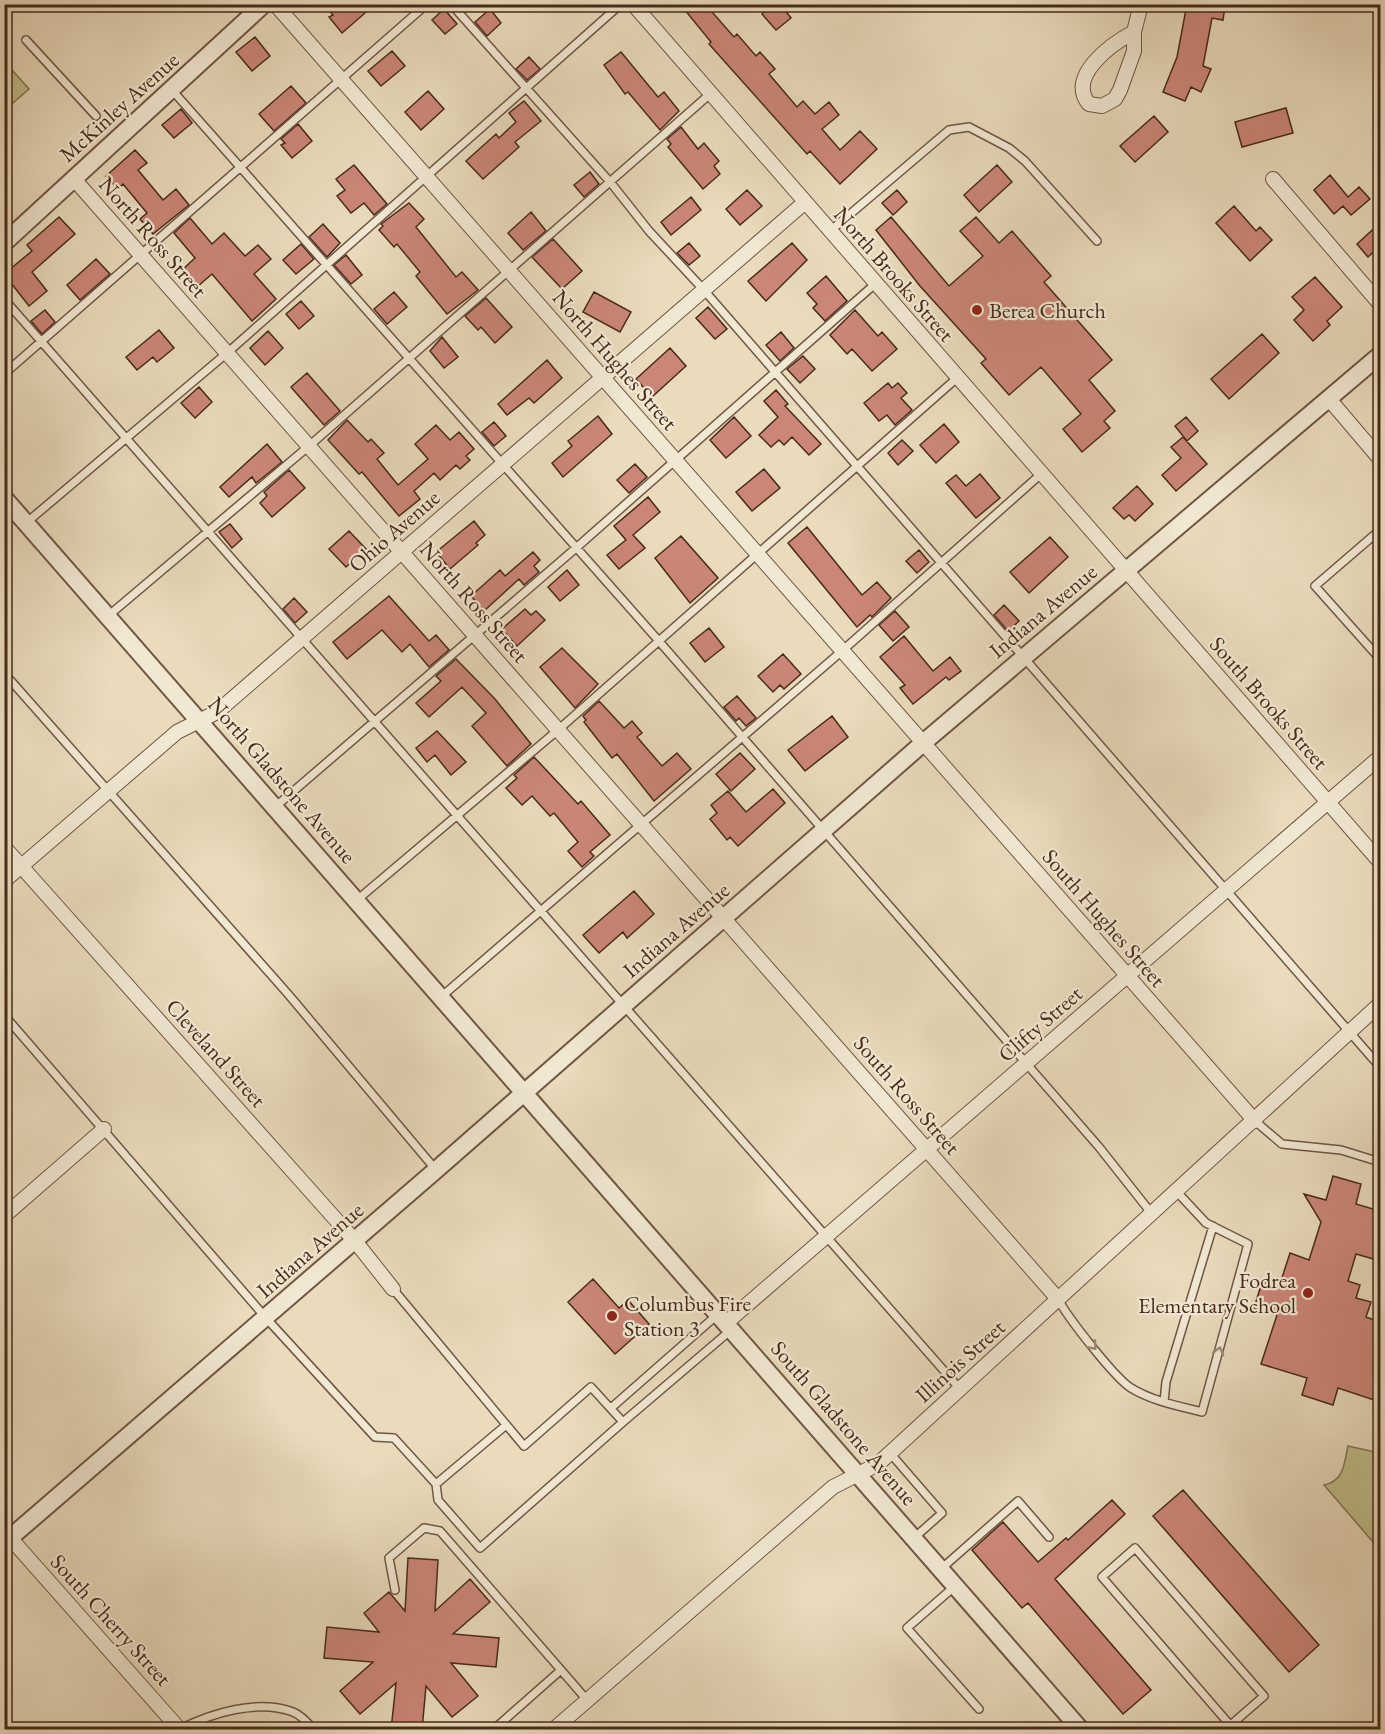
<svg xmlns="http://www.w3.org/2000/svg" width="1385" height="1734" viewBox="0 0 1385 1734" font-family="'EB Garamond',serif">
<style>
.green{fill:#bfbe8b;stroke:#837453;stroke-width:1.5}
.building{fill:#cb8677;stroke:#472a1b;stroke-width:1.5}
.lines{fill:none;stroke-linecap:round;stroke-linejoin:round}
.service-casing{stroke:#705643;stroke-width:10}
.minor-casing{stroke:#705643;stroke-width:16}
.tertiary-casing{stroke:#705643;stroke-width:20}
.service{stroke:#f1e8d3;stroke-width:7}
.minor{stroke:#f1e8d3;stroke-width:14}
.tertiary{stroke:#f1e8d3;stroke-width:16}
.oneway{stroke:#9c8977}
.poi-dot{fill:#8f2418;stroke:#f1e8d3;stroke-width:2}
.labels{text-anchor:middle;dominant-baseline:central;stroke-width:4.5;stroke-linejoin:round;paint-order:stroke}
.street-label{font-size:22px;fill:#472a1b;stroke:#f1e8d3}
.poi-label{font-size:22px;fill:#472a1b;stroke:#f1e8d3;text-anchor:start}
</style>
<rect width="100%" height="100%" fill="#e9dbbc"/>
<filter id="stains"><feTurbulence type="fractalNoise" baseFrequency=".00333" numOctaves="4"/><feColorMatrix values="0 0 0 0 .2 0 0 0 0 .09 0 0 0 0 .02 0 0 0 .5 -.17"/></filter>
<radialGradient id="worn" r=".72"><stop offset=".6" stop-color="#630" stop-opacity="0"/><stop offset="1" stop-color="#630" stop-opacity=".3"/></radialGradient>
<!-- green -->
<path class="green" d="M4,61L29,89L5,110H4Z
M1348,1446L1380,1453L1379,1549L1324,1485C1344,1481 1344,1464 1348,1446Z"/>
<!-- building -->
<path class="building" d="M324,4H358L365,13L342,33L329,17L333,15Z
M680,4H705L734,37L737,34L756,56L760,52L775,69L769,74L797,107L803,101L815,114L829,102L839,115L822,129L840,150L860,131L877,149L840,184L810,151L807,154L709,44L711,42Z
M773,4H780L791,18L776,30L762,14Z
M1187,4L1225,6L1223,20L1212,18L1203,66L1211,69L1201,92L1191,87L1185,101L1163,92L1177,57Z
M444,9L457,24L445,34L432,20Z
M490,9L501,23L487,36L475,22Z
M255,37L270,56L252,71L236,52Z
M392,51L405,66L381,86L368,71Z
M621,52L658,97L664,92L679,111L660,130L628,92L625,94L604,65Z
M529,57L540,69L527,80L516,69Z
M291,86L306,103L274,131L259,114Z
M428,91L444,109L421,130L405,112Z
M524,101L541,121L515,142L519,147L483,179L466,161L496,134L499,138L516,122L509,113Z
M1286,108L1293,133L1242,147L1235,122Z
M181,109L192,123L174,138L162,125Z
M1154,116L1168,132L1135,162L1120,146Z
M298,124L312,141L292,158L281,145L285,143L281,139Z
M681,127L698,149L704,143L719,161L714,166L720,174L703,189L668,147L671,144L667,139Z
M135,150L147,163L138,170L163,200L176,189L189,205L153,234L140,219L147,213L123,184L118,189L106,176Z
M354,165L387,204L374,215L364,203L351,213L337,196L345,190L336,179Z
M997,165L1012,182L979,212L964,195Z
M590,172L599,184L584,197L574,185Z
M1330,175L1348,197L1359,187L1370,199L1351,215L1343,206L1334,214L1314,190Z
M747,190L762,206L740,225L726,209Z
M897,190L907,202L893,215L882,203Z
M691,197L701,210L671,235L661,222Z
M409,203L424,219L416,227L456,277L462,272L478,290L447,314L416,276L420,272L397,244L394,247L379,230L383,226L381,224Z
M1234,206L1256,231L1260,227L1272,240L1250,261L1216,223Z
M531,212L546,231L523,250L508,233Z
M59,217L75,234L32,272L47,291L29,306L4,274L32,251L27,245Z
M891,217L949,286L983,256L960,231L976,217L999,243L1012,231L1051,276L1044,282L1112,360L1089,380L1115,411L1104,421L1110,428L1082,452L1063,429L1081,414L1041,367L1009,395L981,363L986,359L920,286L876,230Z
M190,218L212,244L224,233L245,256L258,245L271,259L254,274L276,299L252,321L212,274L197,287L182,270L195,258L174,233Z
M1380,223V246L1368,257L1357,244Z
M323,224L340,243L327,257L309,237Z
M553,239L582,271L562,289L532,257Z
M689,243L700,256L689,265L677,253Z
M792,243L807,260L766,301L748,281Z
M301,244L314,259L296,274L283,260Z
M346,255L362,275L351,284L334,265Z
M96,259L110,274L80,300L67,285Z
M826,276L847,301L825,321L813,308L817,304L807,293Z
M1315,277L1342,307L1327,321L1330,325L1313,341L1294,320L1304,310L1292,297Z
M394,292L407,307L387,324L374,309Z
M594,292L631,312L620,332L583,312Z
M486,298L512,327L495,343L481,327L478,330L465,316Z
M301,301L314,316L299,329L286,314Z
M708,307L727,329L715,339L696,318Z
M45,310L55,322L42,334L31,321Z
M855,310L878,336L882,332L897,349L872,371L852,349L847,354L830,335Z
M159,330L174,348L157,362L153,357L137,370L126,357Z
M268,331L283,348L265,365L250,348Z
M781,332L794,348L780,361L766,345Z
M1262,334L1279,353L1229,399L1211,379Z
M442,337L458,357L444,368L430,351Z
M670,348L686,366L652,397L636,379Z
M803,356L815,369L800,383L787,369Z
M547,360L562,378L534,403L529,398L507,415L498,404Z
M307,373L340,411L324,425L291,387Z
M888,383L892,388L898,383L907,393L901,398L912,410L895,425L887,415L879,421L864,403Z
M199,387L212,402L195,418L181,403Z
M776,390L788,404L785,406L821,444L809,455L792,437L784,445L779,440L771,447L759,435L778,417L764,401Z
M598,416L612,434L563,477L552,463L572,446L568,441Z
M734,417L751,436L726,458L710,440Z
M1186,417L1198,431L1187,441L1175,426Z
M347,420L368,442L371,439L384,453L377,459L398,485L428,459L415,444L436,425L450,440L459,432L474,449L466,456L470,460L460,469L456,465L440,480L434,473L414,491L420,499L399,516L362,472L359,474L328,440Z
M494,422L506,436L494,446L482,432Z
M944,424L959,442L936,463L920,445Z
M1183,437L1207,464L1176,491L1162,475L1181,458L1171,447Z
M902,440L913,451L898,465L888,453Z
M267,444L282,462L256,483L252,477L229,497L220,487Z
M635,464L647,477L629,493L617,480Z
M764,469L780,488L752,511L736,492Z
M289,470L305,488L272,517L260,503L267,496L264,492Z
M980,474L1000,498L976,518L946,483L956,475L966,486Z
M1137,486L1153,504L1135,521L1129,515L1124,519L1113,508Z
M648,497L660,512L633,535L645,548L619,569L607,555L626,540L614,526Z
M474,521L485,535L476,543L478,545L450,569L436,552Z
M230,524L242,539L232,548L219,532Z
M807,527L862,595L877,582L891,598L872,617L870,615L857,627L788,543Z
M349,531L366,549L346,567L329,549Z
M681,536L718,578L690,603L655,558Z
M1050,537L1068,557L1029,593L1010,572Z
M919,550L929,562L917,573L906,561Z
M533,552L540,560L534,566L539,572L524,585L519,579L484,611L471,596L500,570L505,576Z
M567,570L579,585L560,601L548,587Z
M389,596L429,641L436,635L449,650L429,667L410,644L402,652L382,630L347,659L333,642Z
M294,598L307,612L295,623L283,609Z
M1004,605L1019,621L1008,631L994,615Z
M525,609L531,615L536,611L545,620L517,646L502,629Z
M895,611L909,627L893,641L879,625Z
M709,628L724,647L705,662L690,643Z
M904,636L933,671L950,657L961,671L949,680L946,677L913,704L900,688L905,685L880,657Z
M562,648L598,684L575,708L540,667Z
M783,654L801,674L784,689L780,685L773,692L758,676Z
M456,659L495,699L531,744L507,766L472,726L486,713L462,687L429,717L416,703L441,681L436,676Z
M737,696L756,718L746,726L739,718L736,721L724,707Z
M599,701L624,728L632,721L642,733L637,737L662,766L677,753L691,769L654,801L617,754L612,758L584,722L586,720L583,716Z
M832,716L848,737L805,771L788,750Z
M437,731L466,762L451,775L435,755L427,762L416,748Z
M740,753L755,769L731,791L716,774Z
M534,757L578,804L581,801L610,835L590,852L594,856L582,867L568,851L578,842L554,813L550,816L532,796L522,805L506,788L517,778L514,775Z
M773,789L785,803L738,846L730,837L727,840L710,819L717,813L711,805L728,791L746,812Z
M634,891L654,914L627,938L623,932L599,953L583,935Z
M1333,1176L1361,1184L1356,1204L1380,1211V1261L1356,1254L1348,1281L1360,1285L1356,1298L1371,1302L1366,1317L1380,1322V1402L1338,1388L1333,1405L1302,1395L1307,1378L1261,1364L1277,1315L1254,1308L1262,1282L1279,1287L1290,1253L1309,1260L1321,1222L1304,1194L1326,1200Z
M593,1279L619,1308L628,1300L649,1324L615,1354L568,1302Z
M1183,1490L1319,1645L1289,1672L1153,1516Z
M1112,1500L1125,1514L1055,1579L1151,1690L1123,1714L1028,1603L1022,1608L972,1550L1003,1522L1038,1562L1066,1538L1068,1540Z
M408,1558L438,1560L435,1611L470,1579L490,1602L453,1634L499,1638L496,1667L451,1663L478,1696L452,1717L426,1686L422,1730H391L396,1683L360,1714L340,1691L373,1662L324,1658L327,1627L379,1632L364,1613L389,1592L405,1611Z"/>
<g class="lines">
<!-- service casing -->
<g class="service-casing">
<path id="service" d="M451,4L611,183L649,231L703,289L1380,1067
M26,40L96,116
M172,90L658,640L1099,1147L1152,1214
M829,232L949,130L969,127L1009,148L1025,161L1097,241
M4,299L960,1389
M4,374L427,4
M26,523L227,353L621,4
M1380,530L1315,586L1380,659
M108,616L309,446L710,94
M4,673L288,994L436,1170
M275,807L576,548L875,284
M357,900L558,730L957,378
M441,997L842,651L1041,474
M4,1015L266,1318L375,1437L394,1438L436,1484
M1255,1121L1282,1144L1341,1150L1380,1162
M393,1289L524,1446L591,1387L623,1422L480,1548L438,1500L436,1484L505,1426
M1058,1299C1068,1318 1115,1378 1131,1388C1152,1401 1179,1406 1202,1412L1248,1244L1206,1223L1177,1192
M1164,1402L1166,1382L1213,1226
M611,1408L717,1315
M623,1422L731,1330
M890,1453L942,1513L914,1538
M941,1569L1018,1501L1049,1537
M955,1586L907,1628L979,1709
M395,1590L389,1558L424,1528L440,1531L561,1670
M180,1729C212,1713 257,1699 293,1712C301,1715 309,1724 314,1730
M493,1730L561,1670L587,1700
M1225,1730L1264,1696L1135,1548L1102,1577L1230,1725"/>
</g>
<!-- minor casing -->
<g class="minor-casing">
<path id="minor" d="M275,4L1255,1121
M633,4L1380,862
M1134,32C1111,44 1066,77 1089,104L1102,106L1115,99L1120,90L1134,51V32L1141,4
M74,179L1058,1299
M1273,179L1380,304
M1329,399L1380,459
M4,847L355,1241L393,1289
M4,881L177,732L217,712L804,203
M4,1216L104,1129
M726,1323L1380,757
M4,1531L180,1730
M553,1730L833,1487L878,1464L1380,1004"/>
</g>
<!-- tertiary casing -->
<g class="tertiary-casing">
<path id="tertiary" d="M4,243L264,4
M4,498L1081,1730
M4,1543L436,1170L930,737L1380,355"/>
</g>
<!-- service -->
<use href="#service" class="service"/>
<!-- minor -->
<use href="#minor" class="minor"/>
<!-- tertiary -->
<use href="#tertiary" class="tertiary"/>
</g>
<!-- one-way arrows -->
<defs><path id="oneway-chevron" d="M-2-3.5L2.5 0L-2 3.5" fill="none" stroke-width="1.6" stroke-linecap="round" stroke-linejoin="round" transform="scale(1.5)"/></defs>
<g class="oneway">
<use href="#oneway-chevron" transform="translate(1093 1346) rotate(48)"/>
<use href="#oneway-chevron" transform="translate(1219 1351) rotate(-74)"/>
</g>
<!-- markers -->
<g class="poi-dot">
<circle cx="977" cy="310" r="6"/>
<circle cx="1308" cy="1293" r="6"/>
<circle cx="612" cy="1316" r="6"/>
</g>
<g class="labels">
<!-- street labels -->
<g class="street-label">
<text transform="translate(119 107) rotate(-42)">McKinley Avenue</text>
<text transform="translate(153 237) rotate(49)">North Ross Street</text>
<text transform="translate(894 274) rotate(49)">North Brooks Street</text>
<text transform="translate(615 360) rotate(49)">North Hughes Street</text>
<text transform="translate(394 531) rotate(-41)">Ohio Avenue</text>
<text transform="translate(474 602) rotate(49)">North Ross Street</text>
<text transform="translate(1043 611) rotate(-40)">Indiana Avenue</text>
<text transform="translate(1269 703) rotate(49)">South Brooks Street</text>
<text transform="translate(282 780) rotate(49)">North Gladstone Avenue</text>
<text transform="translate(1104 918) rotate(49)">South Hughes Street</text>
<text transform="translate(676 930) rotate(-41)">Indiana Avenue</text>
<text transform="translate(1040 1024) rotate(-41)">Clifty Street</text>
<text transform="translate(216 1053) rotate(48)">Cleveland Street</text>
<text transform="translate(907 1095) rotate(49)">South Ross Street</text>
<text transform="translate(310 1250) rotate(-41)">Indiana Avenue</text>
<text transform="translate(960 1361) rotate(-42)">Illinois Street</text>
<text transform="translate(844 1423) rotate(49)">South Gladstone Avenue</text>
<text transform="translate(111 1620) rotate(48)">South Cherry Street</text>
</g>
<!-- poi labels -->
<g class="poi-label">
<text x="989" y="310">Berea Church</text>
<text x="1296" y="1280" text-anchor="end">Fodrea<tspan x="1296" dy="25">Elementary School</tspan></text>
<text x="624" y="1303">Columbus Fire<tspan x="624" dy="25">Station 3</tspan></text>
</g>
</g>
<!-- margin -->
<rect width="1385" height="1734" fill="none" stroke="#e9dbbc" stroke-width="24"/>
<rect x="6" y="6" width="1373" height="1722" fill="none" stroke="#472a1b" stroke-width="3"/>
<rect x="12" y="12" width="1361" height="1710" fill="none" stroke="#472a1b" stroke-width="1.5"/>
<rect width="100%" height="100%" filter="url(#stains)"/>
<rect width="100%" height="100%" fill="url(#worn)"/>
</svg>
